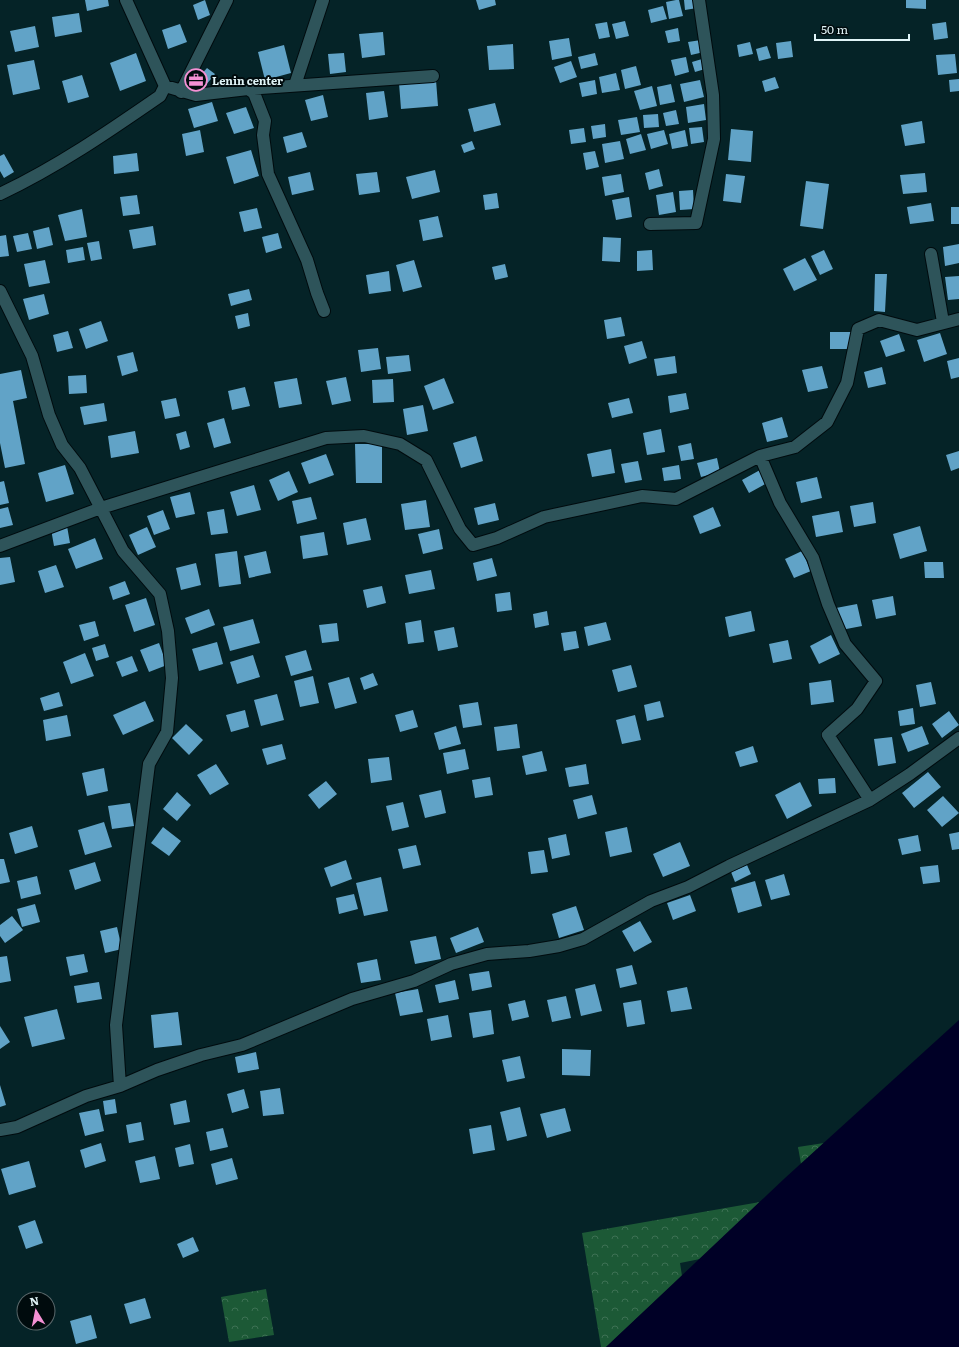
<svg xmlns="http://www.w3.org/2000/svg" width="959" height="1347" viewBox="0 0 959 1347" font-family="Literata,serif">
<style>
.forest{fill:url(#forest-crowns)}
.water{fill:#000026}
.building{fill:#61a3c7}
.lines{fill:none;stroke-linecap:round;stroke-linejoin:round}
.minor-casing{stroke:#000b0e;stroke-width:14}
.minor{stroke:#2e545a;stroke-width:12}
.labels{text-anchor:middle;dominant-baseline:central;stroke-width:4;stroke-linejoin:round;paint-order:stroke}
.poi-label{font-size:11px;font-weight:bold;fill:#e0f4f7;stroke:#000b0d;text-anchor:start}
</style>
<defs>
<pattern id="forest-crowns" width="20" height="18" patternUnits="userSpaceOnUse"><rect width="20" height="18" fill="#1c5936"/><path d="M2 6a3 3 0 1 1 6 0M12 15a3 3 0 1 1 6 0" fill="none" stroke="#3d7154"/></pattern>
</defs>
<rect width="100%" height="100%" fill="#052327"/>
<!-- forest -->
<path class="forest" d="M824,1143L801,1164L798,1147Z
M760,1202L700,1259L680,1263L682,1276L606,1347H601L582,1233Z
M266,1289L274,1335L229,1342L221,1297Z"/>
<!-- water -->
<path class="water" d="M959,1020V1347H606L785,1178Z"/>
<!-- building -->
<path class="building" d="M85,0H108L109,6L87,11Z
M205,0L210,15L198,20L193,5Z
M476,0H495L496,5L479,10Z
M676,0H679L683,16L669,19L666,2Z
M684,0H696L697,8L685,10Z
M906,0H926V9L906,8Z
M663,6L667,19L651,23L648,10Z
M79,13L82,32L55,37L52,17Z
M625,21L629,36L616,39L612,24Z
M607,22L610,37L599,39L595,24Z
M946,22L948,38L934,40L932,24Z
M180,24L187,42L168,49L162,30Z
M35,26L39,47L15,52L10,31Z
M678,28L680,41L668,43L665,31Z
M383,32L385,55L362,58L359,34Z
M569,38L572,56L552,60L549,41Z
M701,40L704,52L691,55L688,42Z
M791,41L793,57L778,59L776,43Z
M750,42L753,54L739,57L737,45Z
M513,44L514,69L489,70L487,46Z
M284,45L291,73L265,80L258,52Z
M767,46L771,58L759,61L756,49Z
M136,53L146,81L120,91L110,63Z
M344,53L346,72L330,74L328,54Z
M595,53L598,65L581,69L578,57Z
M955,54L957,73L938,75L936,55Z
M686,57L689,72L675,76L671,60Z
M702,59L705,69L695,72L692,62Z
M34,60L40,89L13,95L7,65Z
M571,61L577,77L560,83L554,67Z
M636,66L641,85L625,89L621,70Z
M207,68L215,74L201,91L193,84Z
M616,73L620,90L602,93L599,77Z
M82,75L89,97L68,103L62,81Z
M775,77L779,88L765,92L762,81Z
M959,79V91L950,92L949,80Z
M436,80L438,106L401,109L399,83Z
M595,80L597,94L582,97L579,83Z
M700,80L704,97L684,102L680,84Z
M671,84L675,102L660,105L657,87Z
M652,86L657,106L640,110L634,91Z
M384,91L388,117L369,120L366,93Z
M323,95L328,117L311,121L305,100Z
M212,102L218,121L194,128L188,109Z
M495,103L501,125L474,132L468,109Z
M704,104L706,120L688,123L686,107Z
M246,107L254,128L234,134L226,113Z
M676,110L679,124L666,126L663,113Z
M658,114L659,127L644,128L643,115Z
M637,117L640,132L621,135L618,120Z
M922,121L925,143L905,146L901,125Z
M605,124L606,137L593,139L591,126Z
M702,127L704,142L691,144L689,128Z
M584,128L586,142L571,144L569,130Z
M731,129L753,131L751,162L728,160Z
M200,130L204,152L186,156L182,134Z
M664,130L668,144L651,149L647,134Z
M685,130L688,146L672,149L669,134Z
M302,132L307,147L287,153L283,137Z
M641,134L646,150L630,154L626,139Z
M472,141L475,149L464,153L461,145Z
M620,141L624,159L605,163L602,144Z
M251,150L259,176L234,184L226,157Z
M595,151L599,167L586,170L583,153Z
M137,153L139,171L114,174L113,156Z
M4,154L14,172L4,178L0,171V156Z
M659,169L663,186L649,190L645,173Z
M435,170L440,192L412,199L406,177Z
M310,172L314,190L292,195L288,177Z
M377,172L380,192L359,195L356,174Z
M925,173L927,192L903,194L900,175Z
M621,174L624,192L605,196L602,177Z
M726,174L745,176L741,203L723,201Z
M806,181L829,184L823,229L800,226Z
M693,190L694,209L680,210L679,191Z
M673,192L676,212L659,215L656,195Z
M497,193L499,208L485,210L483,195Z
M137,195L140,214L123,216L120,197Z
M629,197L632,217L616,220L612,200Z
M931,203L934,221L910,224L907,207Z
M951,207H959V224H951Z
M257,208L262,228L244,232L239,212Z
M82,209L87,237L65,241L58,215Z
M438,216L443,237L423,241L419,220Z
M153,226L156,245L133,249L129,230Z
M49,227L53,245L37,249L33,231Z
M28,233L32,249L17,252L13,236Z
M278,233L282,248L266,253L262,237Z
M6,235L9,256L0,257V236Z
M603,237L621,238L620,262L602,261Z
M99,241L102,259L91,261L87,243Z
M959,244V263L945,266L943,247Z
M83,247L85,260L68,263L66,250Z
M652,250L653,270L637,271V251Z
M824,250L833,269L820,275L811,256Z
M805,258L817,280L794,291L783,269Z
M45,260L50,283L29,287L24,264Z
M414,260L422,287L403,292L396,265Z
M505,264L508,277L495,280L492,267Z
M389,271L391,291L369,294L366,275Z
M875,274H887L885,312L874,311Z
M959,276V299L948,300L945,277Z
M249,289L252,300L231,306L228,294Z
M44,294L49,314L29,320L23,299Z
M248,313L250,326L238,329L235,316Z
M621,317L625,336L607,339L604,320Z
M101,321L108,341L86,349L79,329Z
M68,331L73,348L57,352L53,335Z
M830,332H852V349H830Z
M940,333L947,354L924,362L917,340Z
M899,334L905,351L886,357L880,341Z
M642,341L647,358L629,364L624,346Z
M378,348L381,369L361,372L358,350Z
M133,352L138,371L122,376L117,356Z
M409,355L411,371L388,374L386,357Z
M675,356L677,373L657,376L654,359Z
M959,358V377L951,379L947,361Z
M822,366L828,388L808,392L802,370Z
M882,367L886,384L868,388L864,372Z
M21,370L27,398L13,401L25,464L5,468L0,443V374Z
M86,375L87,393L69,394L68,376Z
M346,377L351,401L332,405L326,381Z
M297,378L302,404L279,408L274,382Z
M444,378L454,403L433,410L424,386Z
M393,379L394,402L373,403L372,380Z
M245,387L250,406L232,410L228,391Z
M686,393L689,409L670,413L668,396Z
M176,398L180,416L165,419L161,401Z
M629,398L633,413L612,418L608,403Z
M104,403L107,421L84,425L80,407Z
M423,405L428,431L407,435L403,409Z
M782,417L788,437L767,442L762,423Z
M224,418L231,443L214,448L207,423Z
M661,429L665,452L647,455L643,433Z
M135,431L139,453L111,458L108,436Z
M186,431L190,447L180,450L176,434Z
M476,436L483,461L461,468L453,443Z
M691,443L694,459L681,461L678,446Z
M355,444H382V483H356Z
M611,449L615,473L592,477L587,454Z
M959,451V468L951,471L946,455Z
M326,454L334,475L309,484L301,463Z
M717,458L720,472L701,477L697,463Z
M638,461L642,480L625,483L621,464Z
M65,465L74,494L46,502L38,473Z
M679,465L681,479L664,481L662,468Z
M760,470L767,483L749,493L742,480Z
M289,471L298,492L278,501L269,480Z
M817,477L822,498L801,503L796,482Z
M4,481L9,503L0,505V482Z
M254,485L261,510L237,516L230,492Z
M190,492L195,514L176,518L170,497Z
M311,497L317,519L297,524L292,501Z
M426,500L430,527L405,530L401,504Z
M873,502L876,523L854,527L850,506Z
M495,503L499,520L478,525L474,508Z
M8,507L13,525L0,528V509Z
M713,507L721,526L700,534L693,516Z
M224,509L228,533L211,535L207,512Z
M163,510L170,529L154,535L147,516Z
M839,511L843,532L816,537L812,516Z
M366,518L371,540L347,545L343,523Z
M67,526L70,543L54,546L51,529Z
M920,526L927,551L900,559L893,534Z
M147,527L156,547L138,555L129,535Z
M439,529L443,549L423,554L418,534Z
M324,532L328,555L303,559L300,536Z
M95,538L103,559L76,569L68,549Z
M237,551L241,584L219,587L215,554Z
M266,551L271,573L249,578L244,556Z
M802,551L811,571L794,578L785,559Z
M10,557L15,582L0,585V558Z
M492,558L497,576L477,581L473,563Z
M924,562H943L944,578H925Z
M196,563L201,585L181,590L176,568Z
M56,565L64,587L45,593L38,571Z
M431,570L435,589L409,594L405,575Z
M125,581L130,594L113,600L109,587Z
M382,586L386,603L367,608L363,590Z
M510,592L512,610L497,612L495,594Z
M893,596L896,615L876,619L872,600Z
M146,598L155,625L134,632L125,605Z
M857,604L862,626L841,630L836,608Z
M209,609L215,625L191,634L185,618Z
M547,611L549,625L535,628L533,614Z
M751,611L755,631L729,637L725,617Z
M253,619L260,643L230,651L223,627Z
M421,620L424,642L408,644L405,623Z
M95,621L99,636L84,641L79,625Z
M606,622L611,640L588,646L584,627Z
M337,623L339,641L322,643L319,625Z
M454,627L458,647L438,651L434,631Z
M576,631L579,648L564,651L561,633Z
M831,635L840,654L819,664L810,646Z
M788,640L792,659L773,663L769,644Z
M217,642L223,664L199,671L192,649Z
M159,643L167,665L149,672L140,650Z
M105,644L109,657L96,661L92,648Z
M306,650L312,670L291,676L285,656Z
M85,653L94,676L71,684L63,662Z
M253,655L260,677L237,684L230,662Z
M132,656L138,671L122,677L116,662Z
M631,665L637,687L618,692L612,670Z
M373,673L378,685L364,690L360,678Z
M313,676L319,703L300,707L294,681Z
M349,677L357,703L335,709L328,683Z
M831,680L834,702L811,705L809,683Z
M931,682L936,704L920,707L916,685Z
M59,692L63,706L44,711L40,698Z
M277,694L284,720L261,726L254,700Z
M145,701L154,721L123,735L113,715Z
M660,701L664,717L647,721L644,705Z
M478,702L482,725L463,728L459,705Z
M913,708L915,724L900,726L898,711Z
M245,710L249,727L231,732L226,715Z
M413,710L418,727L400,732L395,715Z
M949,711L959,725L942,738L932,724Z
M67,715L71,736L46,741L43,720Z
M635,715L641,740L622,744L616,720Z
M186,724L203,740L189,755L172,738Z
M517,724L520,748L497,751L494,727Z
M456,726L461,744L439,750L434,733Z
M922,726L929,744L908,752L901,734Z
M892,737L896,763L878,766L874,739Z
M282,744L286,759L267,765L262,749Z
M753,746L758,762L740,767L735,752Z
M465,749L469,769L447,774L443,753Z
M542,751L547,771L526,775L522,756Z
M389,757L392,780L371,783L368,759Z
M216,764L229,784L210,795L197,775Z
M586,764L589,784L569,787L565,768Z
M104,768L108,791L87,796L82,773Z
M928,772L941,787L914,808L902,793Z
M490,777L493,795L475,798L472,780Z
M835,778L836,793L819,794L818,779Z
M326,781L337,794L319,809L308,795Z
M800,782L812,806L787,819L775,795Z
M441,790L446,813L425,818L419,795Z
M177,792L191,805L177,821L163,809Z
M592,795L597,814L578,819L573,800Z
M943,796L959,813L942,827L927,810Z
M403,802L409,827L392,831L386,806Z
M130,803L134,826L112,829L108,806Z
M104,822L112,847L85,855L78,830Z
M32,826L38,847L15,854L9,833Z
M163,827L181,841L169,856L151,843Z
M627,827L632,852L610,857L605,832Z
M959,832V849L952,850L949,834Z
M566,834L570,855L552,859L548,838Z
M918,835L921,851L902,855L898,839Z
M680,842L690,866L663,877L653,854Z
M416,845L421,865L403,869L398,849Z
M544,850L548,872L531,874L528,852Z
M0,859H4L10,882L0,884Z
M346,860L352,879L331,887L324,868Z
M95,862L101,881L75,890L69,870Z
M747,865L751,874L735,882L731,872Z
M938,865L940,882L923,884L920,867Z
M784,874L790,895L771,900L765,880Z
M37,876L41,894L21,899L17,881Z
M381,877L388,911L364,916L356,883Z
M755,881L762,906L738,913L731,888Z
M354,894L358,909L339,914L336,898Z
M690,895L696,911L673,920L667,903Z
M35,904L40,922L22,927L17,909Z
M576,906L584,930L559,938L552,914Z
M12,916L23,930L5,943L0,936V925Z
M640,921L652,942L634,952L622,931Z
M117,927L122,949L105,953L100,931Z
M478,927L484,942L456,953L450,938Z
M436,936L441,959L415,964L410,941Z
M84,954L88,972L70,976L66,957Z
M7,956L11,981L0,983V957Z
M377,959L381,980L361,983L357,963Z
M632,965L637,984L620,988L616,969Z
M489,971L492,987L472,991L469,974Z
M455,980L459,999L439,1003L435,985Z
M99,982L102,999L77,1003L74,986Z
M595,984L602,1011L581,1016L575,989Z
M687,987L692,1009L671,1012L667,991Z
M418,989L423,1012L400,1016L395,993Z
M566,996L571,1018L552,1022L547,1000Z
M525,1000L529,1017L512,1021L508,1004Z
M641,1000L645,1024L627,1027L623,1003Z
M57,1009L65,1039L32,1047L24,1017Z
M491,1010L494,1034L473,1038L469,1013Z
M178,1012L182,1045L154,1048L151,1015Z
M448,1015L452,1037L431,1041L427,1019Z
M0,1026L10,1042L0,1049Z
M562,1049L591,1050L590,1076L562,1075Z
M256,1052L259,1069L238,1073L235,1057Z
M520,1056L525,1078L507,1082L502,1060Z
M0,1085L6,1105L0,1107Z
M280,1088L284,1114L263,1116L260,1091Z
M244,1089L249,1108L232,1113L227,1094Z
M115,1099L117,1113L105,1115L103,1101Z
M186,1100L190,1122L174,1125L170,1104Z
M520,1107L527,1136L507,1141L500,1112Z
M565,1108L571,1131L547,1138L540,1114Z
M99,1109L104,1131L85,1136L79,1113Z
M141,1122L144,1140L129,1143L126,1125Z
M491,1125L495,1150L473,1154L469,1129Z
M223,1128L228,1147L210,1151L206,1132Z
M101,1143L106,1161L85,1168L80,1150Z
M190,1144L194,1164L179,1167L175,1148Z
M155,1156L160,1179L140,1183L135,1161Z
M232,1158L238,1179L216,1185L211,1164Z
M29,1161L36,1187L9,1195L1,1169Z
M35,1220L43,1243L26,1249L18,1226Z
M193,1237L199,1251L183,1258L177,1244Z
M145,1298L151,1318L130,1324L124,1304Z
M91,1315L97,1338L76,1344L70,1321Z"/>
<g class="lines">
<!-- minor casing -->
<g class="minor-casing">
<path id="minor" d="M295,85L323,0
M165,86L196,95L248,89L254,93L265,121L263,135L268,174L307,260L317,293L324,311
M248,89L433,76
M181,92L227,0
M0,194C57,167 108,132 160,96L165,86L126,0
M650,224L696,223L714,139L713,95L699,0
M931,254L943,322
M0,291L32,356L49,415L62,445L80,468L123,551L160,594L168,631L172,678L167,732L149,764L116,1025L120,1086
M0,546L101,508L326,438L364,436L400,444L426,460L460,529L473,545L497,538L544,517L642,496L676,499L760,456
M870,800L828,735L857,709L876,681L845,644L828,604L813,558L780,503L760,456L795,447L827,422L847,383L858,329L879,320L917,330L959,319
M0,1130L17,1127L86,1096L120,1086L157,1070L201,1055L242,1045L352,999L414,981L451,964L487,954L529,951L559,946L583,939L651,901L688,887L729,866L870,800L910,774L959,738"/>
</g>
<!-- minor -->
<use href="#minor" class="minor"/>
</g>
<!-- icons -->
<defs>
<g id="office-ring" transform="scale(1.15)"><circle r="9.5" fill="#000b0d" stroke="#f491d4" stroke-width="1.5"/><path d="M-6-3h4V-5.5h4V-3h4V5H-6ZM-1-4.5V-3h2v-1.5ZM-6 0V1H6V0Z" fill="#f491d4"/></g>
</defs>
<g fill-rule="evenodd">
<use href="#office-ring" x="196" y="80"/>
</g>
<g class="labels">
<!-- poi labels -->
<g class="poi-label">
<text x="212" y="80">Lenin center</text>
</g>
</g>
<!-- north arrow -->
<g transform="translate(36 1311) rotate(350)"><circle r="19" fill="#000b0d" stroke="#5a686b"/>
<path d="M0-3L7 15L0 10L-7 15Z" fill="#f491d4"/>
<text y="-6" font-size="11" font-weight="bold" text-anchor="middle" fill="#e0f4f7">N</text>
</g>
<!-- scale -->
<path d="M815 34v6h94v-6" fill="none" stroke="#e0f4f7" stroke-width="2"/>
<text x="821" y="34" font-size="12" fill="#e0f4f7" stroke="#000b0d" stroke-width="3" paint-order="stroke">50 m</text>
</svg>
